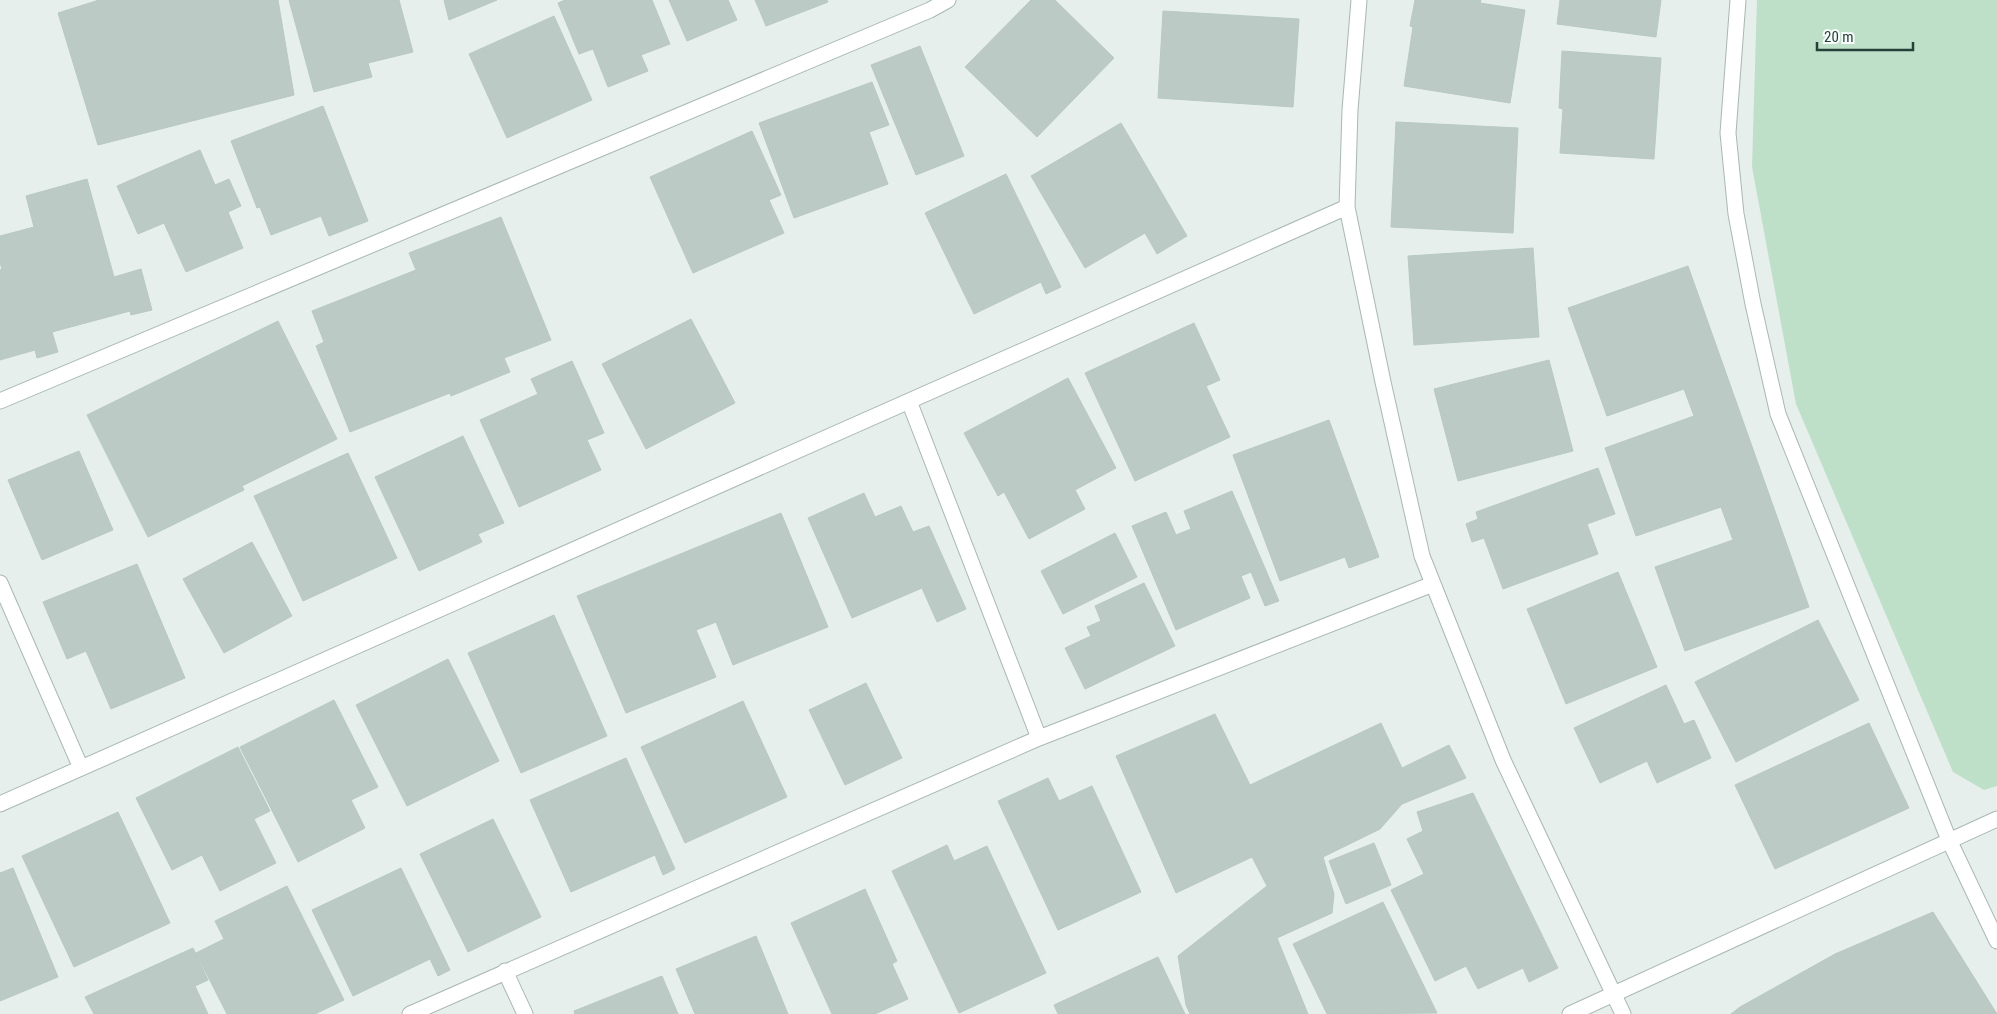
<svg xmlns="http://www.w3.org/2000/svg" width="1997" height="1014" viewBox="0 0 1997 1014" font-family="'Roboto Condensed',sans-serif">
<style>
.green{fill:#bfe0c8}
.building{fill:#bbcac4;stroke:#b8c9c2}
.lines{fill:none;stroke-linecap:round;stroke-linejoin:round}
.minor-casing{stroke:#a8b8b2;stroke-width:17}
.minor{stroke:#fff;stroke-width:15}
</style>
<rect width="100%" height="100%" fill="#e6efeb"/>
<!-- green -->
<path class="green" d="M1757,0H1997V786L1984,790L1953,772L1796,404L1752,167Z"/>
<!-- building -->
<path class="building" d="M99,0H278L294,95L98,145L58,13Z
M289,0H399L413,52L368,63L372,77L314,92Z
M444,0H497L449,20Z
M565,0H652L670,44L641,55L648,71L608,87L593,49L579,54L558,3Z
M669,0H728L737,20L687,41Z
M755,0H827L828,2L766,26Z
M1031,0H1055L1114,58L1037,137L965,67Z
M1415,0H1481L1480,3L1525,10L1510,103L1404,86L1413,27L1410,26Z
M1560,0H1661L1656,37L1557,24Z
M1163,11L1299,19L1293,107L1158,98Z
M554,16L592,100L507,138L469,54Z
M920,46L964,156L916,175L871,65Z
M1562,51L1661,58L1654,159L1560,153L1563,109L1559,108Z
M872,82L889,125L869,132L888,184L794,218L759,123Z
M323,106L368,221L329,236L321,216L271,235L260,207L257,208L231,141Z
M1396,122L1518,128L1513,233L1391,227Z
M1121,123L1187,236L1157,254L1145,233L1085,268L1031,176Z
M752,131L781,195L769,200L784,233L693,273L650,177Z
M200,150L215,185L229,179L241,206L228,212L243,248L186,272L164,223L138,234L117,186Z
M1006,174L1061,287L1046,294L1041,282L974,314L925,213Z
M87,179L114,277L141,269L152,310L131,315L130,311L52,332L58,352L37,358L35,350L0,360V270L2,269L0,263V236L34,227L26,196Z
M501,217L551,340L504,358L510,372L451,396L450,393L350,432L316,346L324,342L312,311L416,270L409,253Z
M1533,248L1539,337L1414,345L1408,256Z
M1688,266L1809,607L1685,651L1655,567L1733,540L1721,507L1636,536L1605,448L1694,416L1684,389L1607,416L1568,308Z
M691,319L735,403L646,449L602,364Z
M278,321L337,439L242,486L244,490L148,537L87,415Z
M1194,323L1220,380L1206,386L1230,437L1135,481L1085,373Z
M1549,360L1573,451L1458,481L1434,389Z
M572,361L604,433L587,440L601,470L519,507L480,420L538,394L531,379Z
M1068,378L1116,468L1075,490L1085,509L1029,539L1004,492L998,496L964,433Z
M1329,420L1379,557L1349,568L1345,557L1280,581L1233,455Z
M463,436L504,523L478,534L482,542L419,571L375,477Z
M79,451L113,530L42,560L8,480Z
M348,453L397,558L303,601L254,496Z
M1598,468L1615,514L1587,524L1598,554L1503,589L1484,538L1472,542L1466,524L1478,519L1476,512Z
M1232,491L1279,601L1265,606L1251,572L1241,576L1250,598L1176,630L1132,526L1166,512L1176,535L1191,529L1184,511Z
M864,493L875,517L901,506L913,532L929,526L966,609L937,622L922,588L852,618L808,518Z
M781,513L828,627L733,665L716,622L696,630L716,677L626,713L577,596Z
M1115,533L1137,577L1063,614L1041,571Z
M252,542L292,616L224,653L183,579Z
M137,564L185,678L111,709L86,651L67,659L43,602Z
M1618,572L1657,667L1566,704L1527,609Z
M1144,583L1175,646L1085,689L1065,648L1091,636L1087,627L1101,621L1095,606Z
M554,615L607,736L521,773L468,653Z
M1818,620L1859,700L1736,762L1695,682Z
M448,659L499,761L407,806L356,705Z
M866,683L902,758L845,785L809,710Z
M1666,685L1684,724L1694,720L1711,758L1657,783L1647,761L1600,783L1574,728Z
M334,700L378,787L351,800L365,828L298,862L240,747Z
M743,701L787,797L685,843L641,747Z
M1215,714L1250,785L1381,723L1402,768L1449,745L1466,778L1402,804L1380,829L1323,857L1334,894L1332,913L1277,938L1308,1014H1190L1186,1005L1178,956L1267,886L1252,857L1176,893L1116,756Z
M1869,723L1909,808L1775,869L1735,785Z
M238,747L270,811L254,819L276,863L220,891L202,855L172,870L136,798Z
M626,758L675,869L663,875L655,855L571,892L530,800Z
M1048,778L1059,801L1092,786L1141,892L1058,930L998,801Z
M1473,793L1558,968L1529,982L1523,968L1478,989L1466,966L1435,981L1391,890L1424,874L1407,839L1423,831L1417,812Z
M118,812L170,923L74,967L22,856Z
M493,819L541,917L468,952L420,854Z
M1374,843L1391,885L1346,904L1329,861Z
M947,845L954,861L987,846L1046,973L959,1013L892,871Z
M13,868L58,977L0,1001V873Z
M401,868L450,970L438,976L430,959L353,996L312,910Z
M287,886L344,1000L315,1014H227L196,953L224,939L215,921Z
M865,889L897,961L892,964L908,999L875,1014H832L791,923Z
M1383,902L1437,1013L1327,1014L1293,944Z
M1933,912L1997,1014H1731L1740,1007L1835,954Z
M756,936L788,1014H695L676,969Z
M193,948L208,980L195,986L208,1014H94L85,997Z
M1158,957L1185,1014H1058L1054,1005Z
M662,976L678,1014H575L574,1011Z"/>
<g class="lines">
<!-- minor casing -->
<g class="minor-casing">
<path id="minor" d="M1359,0L1350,110L1347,207L1383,382L1422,556L1503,760L1623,1014
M1738,0L1728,133L1736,214L1753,304L1778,414L1949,840L1997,941
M0,401L930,10L948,0
M0,583L81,768
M1039,738L1433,584
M0,804L1347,207
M505,971L525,1014
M410,1014L1039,738L909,401
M1570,1014L1997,819"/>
</g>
<!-- minor -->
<use href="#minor" class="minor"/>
</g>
<!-- scale -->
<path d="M1817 42v8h96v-8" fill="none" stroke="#24423a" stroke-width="2.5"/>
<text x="1824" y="42" font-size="15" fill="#24423a" stroke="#f7fbf9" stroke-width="4" paint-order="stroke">20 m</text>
</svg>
